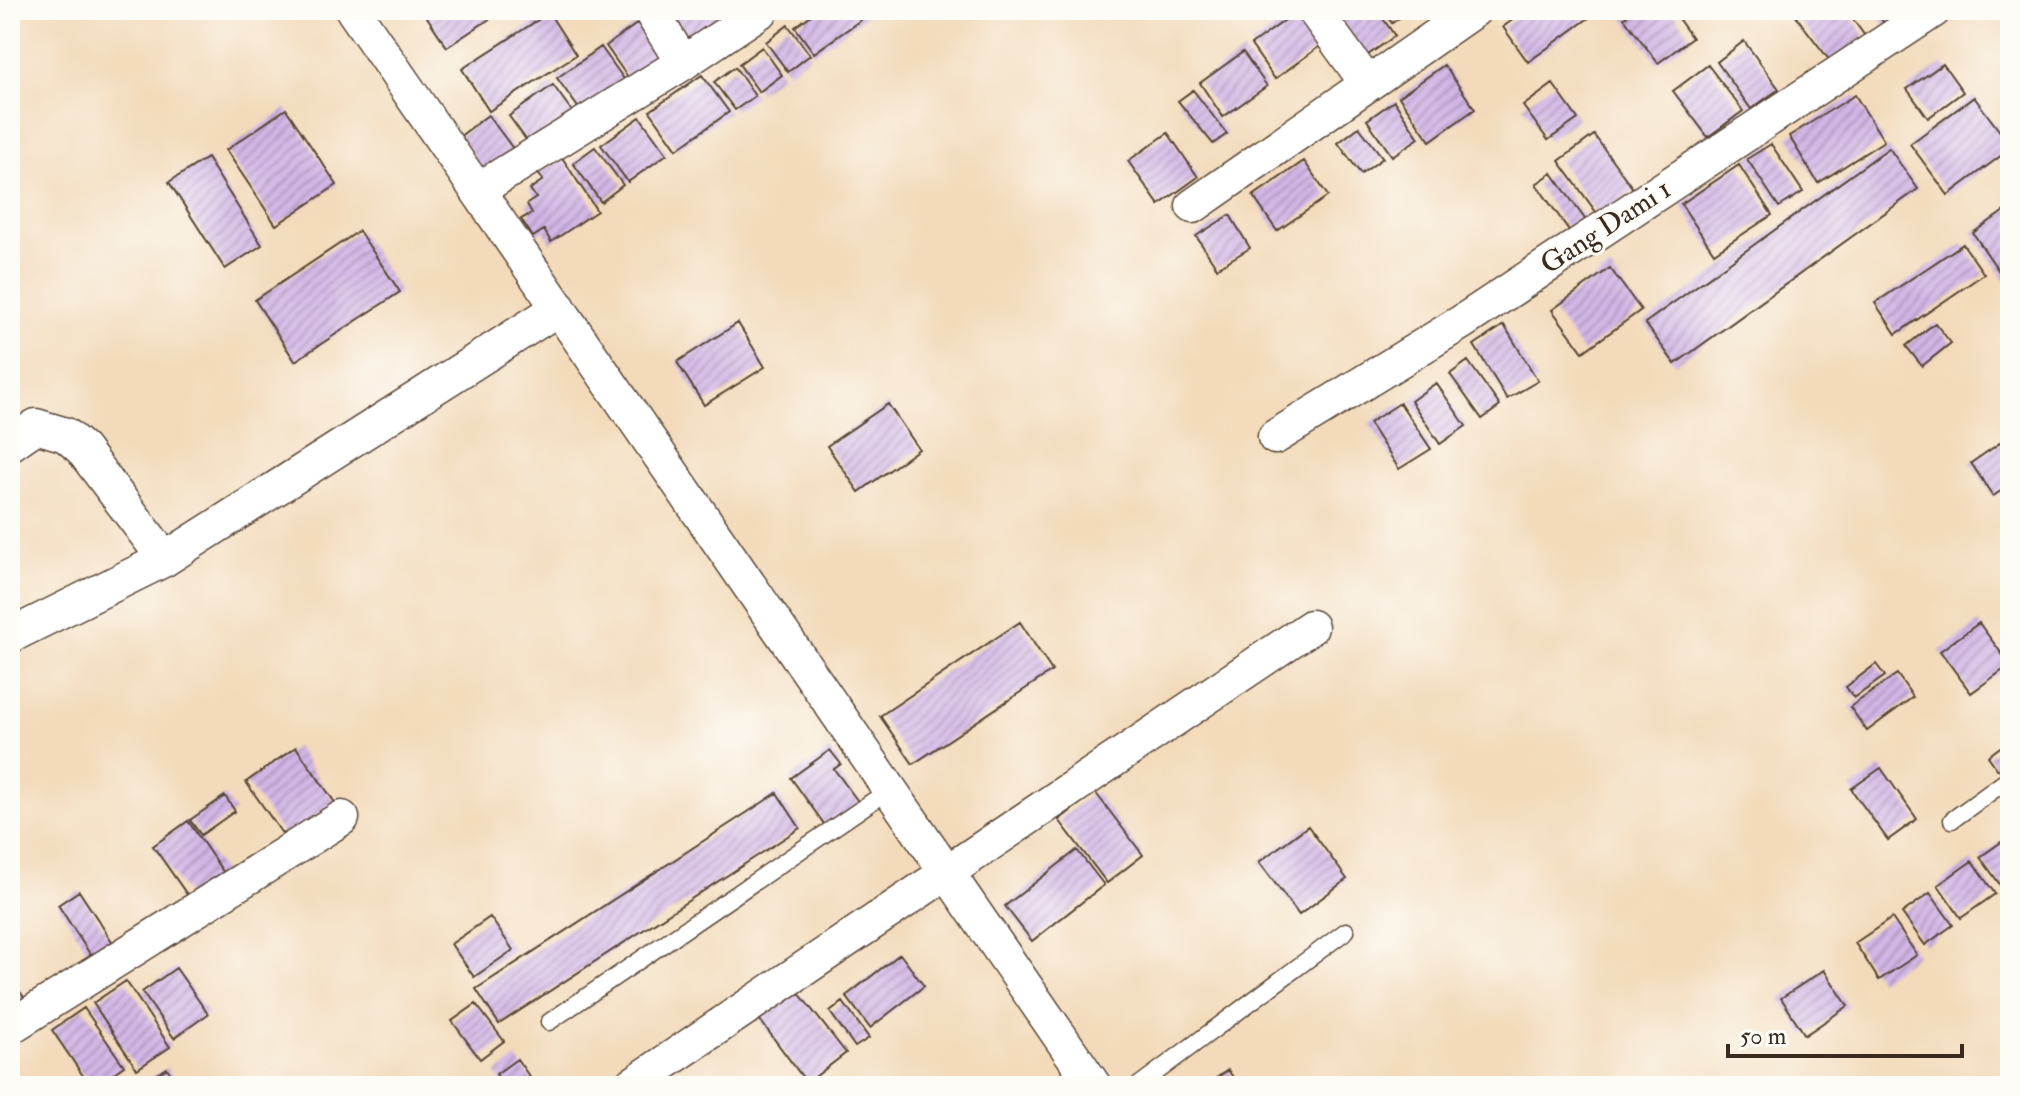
<svg xmlns="http://www.w3.org/2000/svg" width="2020" height="1096" viewBox="0 0 2020 1096" font-family="'IM FELL Double Pica',serif">
<style>
.building{fill:url(#building-hatch)}
.lines{fill:none;stroke-linecap:round;stroke-linejoin:round}
.lane-casing{stroke:#574435;stroke-width:19}
.street-casing{stroke:#574435;stroke-width:37}
.lane{stroke:#fff;stroke-width:16}
.street{stroke:#fff;stroke-width:34}
.labels{text-anchor:middle;dominant-baseline:central;stroke-width:6;stroke-linejoin:round;paint-order:stroke}
.street-label{font-size:28px;fill:#3b2a1e;stroke:#fdfcf7}
</style>
<defs>
<pattern id="building-hatch" width="6" height="6" patternUnits="userSpaceOnUse" patternTransform="scale(2)"><rect width="6" height="6" fill="#d2b6e6"/><path d="M-1 1l2-2M0 6l6-6M5 7l2-2" fill="none" stroke="#ac94ba"/></pattern>
</defs>
<rect width="100%" height="100%" fill="#fdfcf7"/>
<filter id="ink" filterUnits="userSpaceOnUse"><feTurbulence type="fractalNoise" baseFrequency=".0125" numOctaves="2"/><feDisplacementMap in="SourceGraphic" scale="16" xChannelSelector="R" yChannelSelector="G"/><feConvolveMatrix kernelMatrix="1 2 1 2 8 2 1 2 1" color-interpolation-filters="sRGB"/></filter>
<filter id="wash" filterUnits="userSpaceOnUse"><feTurbulence type="fractalNoise" baseFrequency=".006" numOctaves="4" result="noise"/><feDisplacementMap in="SourceGraphic" scale="32" xChannelSelector="R" yChannelSelector="G"/><feGaussianBlur stdDeviation="1.8" result="paint"/><feColorMatrix in="noise" values="0 0 0 0 0 0 0 0 0 0 0 0 0 0 0 0 0 1.4 0 .05"/><feComposite in="paint" operator="in"/></filter>
<g filter="url(#wash)">
<rect width="100%" height="100%" fill="#f3daba"/>
<g id="blocks">
<!-- building -->
<path class="building" d="M431,10H503L447,47L425,14Z
M684,10H731L737,18L692,50L671,20Z
M818,10H870L872,12L814,53L795,27Z
M1299,10L1324,43L1275,79L1251,45Z
M1353,10H1377L1395,36L1365,57L1339,21Z
M1382,10H1410L1392,23Z
M1526,10H1584L1590,17L1528,62L1503,27Z
M1635,10H1672L1692,38L1658,63L1624,18Z
M1802,10H1846L1865,36L1831,62L1795,15Z
M1874,10H1923L1892,33Z
M549,13L576,55L489,111L462,69Z
M645,18L673,58L634,86L606,46Z
M788,25L810,55L788,72L766,42Z
M1744,41L1779,89L1751,109L1717,62Z
M601,47L629,86L585,117L557,78Z
M762,47L782,75L759,92L739,64Z
M1243,52L1267,86L1223,117L1200,83Z
M1943,64L1963,92L1928,118L1907,89Z
M1444,65L1475,109L1430,141L1399,97Z
M1708,65L1743,111L1708,137L1673,91Z
M735,67L755,96L735,110L714,82Z
M702,75L729,112L677,149L650,111Z
M1553,84L1578,119L1548,140L1523,106Z
M553,85L574,114L530,145L509,116Z
M1193,90L1227,134L1213,144L1178,101Z
M1855,95L1884,141L1818,183L1789,136Z
M1974,97L2010,145V149L1948,195L1910,144Z
M1394,101L1419,138L1392,156L1367,120Z
M286,109L337,185L276,225L226,150Z
M488,115L517,154L487,176L459,137Z
M640,117L667,154L628,182L601,145Z
M1359,127L1383,158L1361,174L1338,143Z
M1168,133L1198,177L1159,205L1128,161Z
M1594,135L1634,190L1599,216L1559,161Z
M1771,144L1803,192L1779,207L1747,159Z
M595,147L623,185L601,202L573,163Z
M1889,148L1918,189L1675,364L1645,323Z
M561,156L597,211L551,242L544,230L533,237L521,219L532,213L527,204L536,198L530,189L543,180L537,172Z
M207,158L262,245L225,269L169,182Z
M1304,161L1328,196L1277,231L1253,196Z
M1739,165L1772,215L1714,253L1681,204Z
M1552,173L1587,222L1571,233L1536,184Z
M2010,207V281L2007,283L1973,233Z
M1230,215L1250,248L1217,268L1196,236Z
M359,231L400,292L295,361L255,300Z
M1963,244L1984,274L1896,334L1875,303Z
M1610,268L1641,310L1583,352L1552,310Z
M738,323L765,367L704,405L677,362Z
M1935,323L1951,343L1922,366L1906,346Z
M1504,325L1538,381L1507,399L1474,345Z
M1468,361L1500,406L1482,419L1450,374Z
M1436,383L1466,426L1440,444L1411,401Z
M1400,403L1431,449L1399,469L1369,423Z
M888,404L919,449L859,492L827,446Z
M2010,436V485L1993,496L1971,463Z
M1020,622L1052,671L913,764L880,716Z
M1979,623L2010,665L1971,693L1940,651Z
M1876,664L1885,676L1854,698L1846,687Z
M1897,674L1913,697L1867,731L1850,707Z
M2010,740V762L1998,770L1988,756Z
M296,747L336,804L286,839L246,782Z
M830,750L841,764L834,769L860,804L827,828L791,778Z
M1881,768L1917,819L1888,840L1851,789Z
M1095,792L1143,855L1107,883L1059,820Z
M777,793L800,828L499,1024L476,989Z
M225,796L235,811L201,835L190,820Z
M188,821L228,879L193,903L153,846Z
M1308,826L1347,879L1299,915L1259,862Z
M2010,836V885L2004,890L1980,857Z
M1077,850L1104,885L1032,941L1005,906Z
M1972,861L1995,894L1961,918L1938,885Z
M79,891L117,949L96,963L58,905Z
M1930,893L1953,925L1925,945L1902,913Z
M490,917L513,950L474,977L451,944Z
M1892,918L1917,955L1879,980L1855,943Z
M900,954L924,986L870,1028L846,996Z
M176,968L208,1014L174,1038L142,992Z
M1824,970L1848,1006L1805,1035L1781,998Z
M10,978L26,1000L10,1011Z
M126,981L170,1047L137,1069L93,1003Z
M795,988L846,1053L807,1083L757,1016Z
M843,1002L869,1038L855,1047L830,1012Z
M476,1004L504,1041L480,1059L452,1021Z
M84,1008L124,1066L95,1086H90L52,1030Z
M517,1059L536,1086H504L496,1074Z
M167,1068L179,1086H138Z
M1228,1070L1239,1086H1205Z"/>
</g>
</g>
<g filter="url(#ink)">
<use href="#blocks" fill-opacity="0" stroke="#574435" stroke-width="2"/>
<g class="lines">
<!-- lane casing -->
<g class="lane-casing">
<path id="lane" d="M1952,820L2010,778
M549,1022L889,790
M1138,1086L1346,931"/>
</g>
<!-- street casing -->
<g class="street-casing">
<path id="street" d="M353,10L1094,1086
M650,10L683,63
M1314,10L1367,83
M478,190L683,63L762,10
M1193,206L1474,10
M1275,437L1462,322L1934,10
M10,444L36,426L66,435L82,449L165,559
M10,636L165,559L559,308
M10,1027L342,818
M630,1086L1311,627"/>
</g>
<!-- lane -->
<use href="#lane" class="lane"/>
<!-- street -->
<use href="#street" class="street"/>
</g>
</g>
<g class="labels">
<!-- street labels -->
<g class="street-label">
<text transform="translate(1606 227) rotate(-33)">Gang Dami 1</text>
</g>
</g>
<!-- margin -->
<rect width="2020" height="1096" fill="none" stroke="#fdfcf7" stroke-width="40"/>
<!-- scale -->
<path d="M1728 1044v12h234v-12" fill="none" stroke="#3b2a1e" stroke-width="4"/>
<text x="1740" y="1044" font-size="24" fill="#3b2a1e" stroke="#fdfcf7" stroke-width="6" paint-order="stroke">50 m</text>
</svg>
